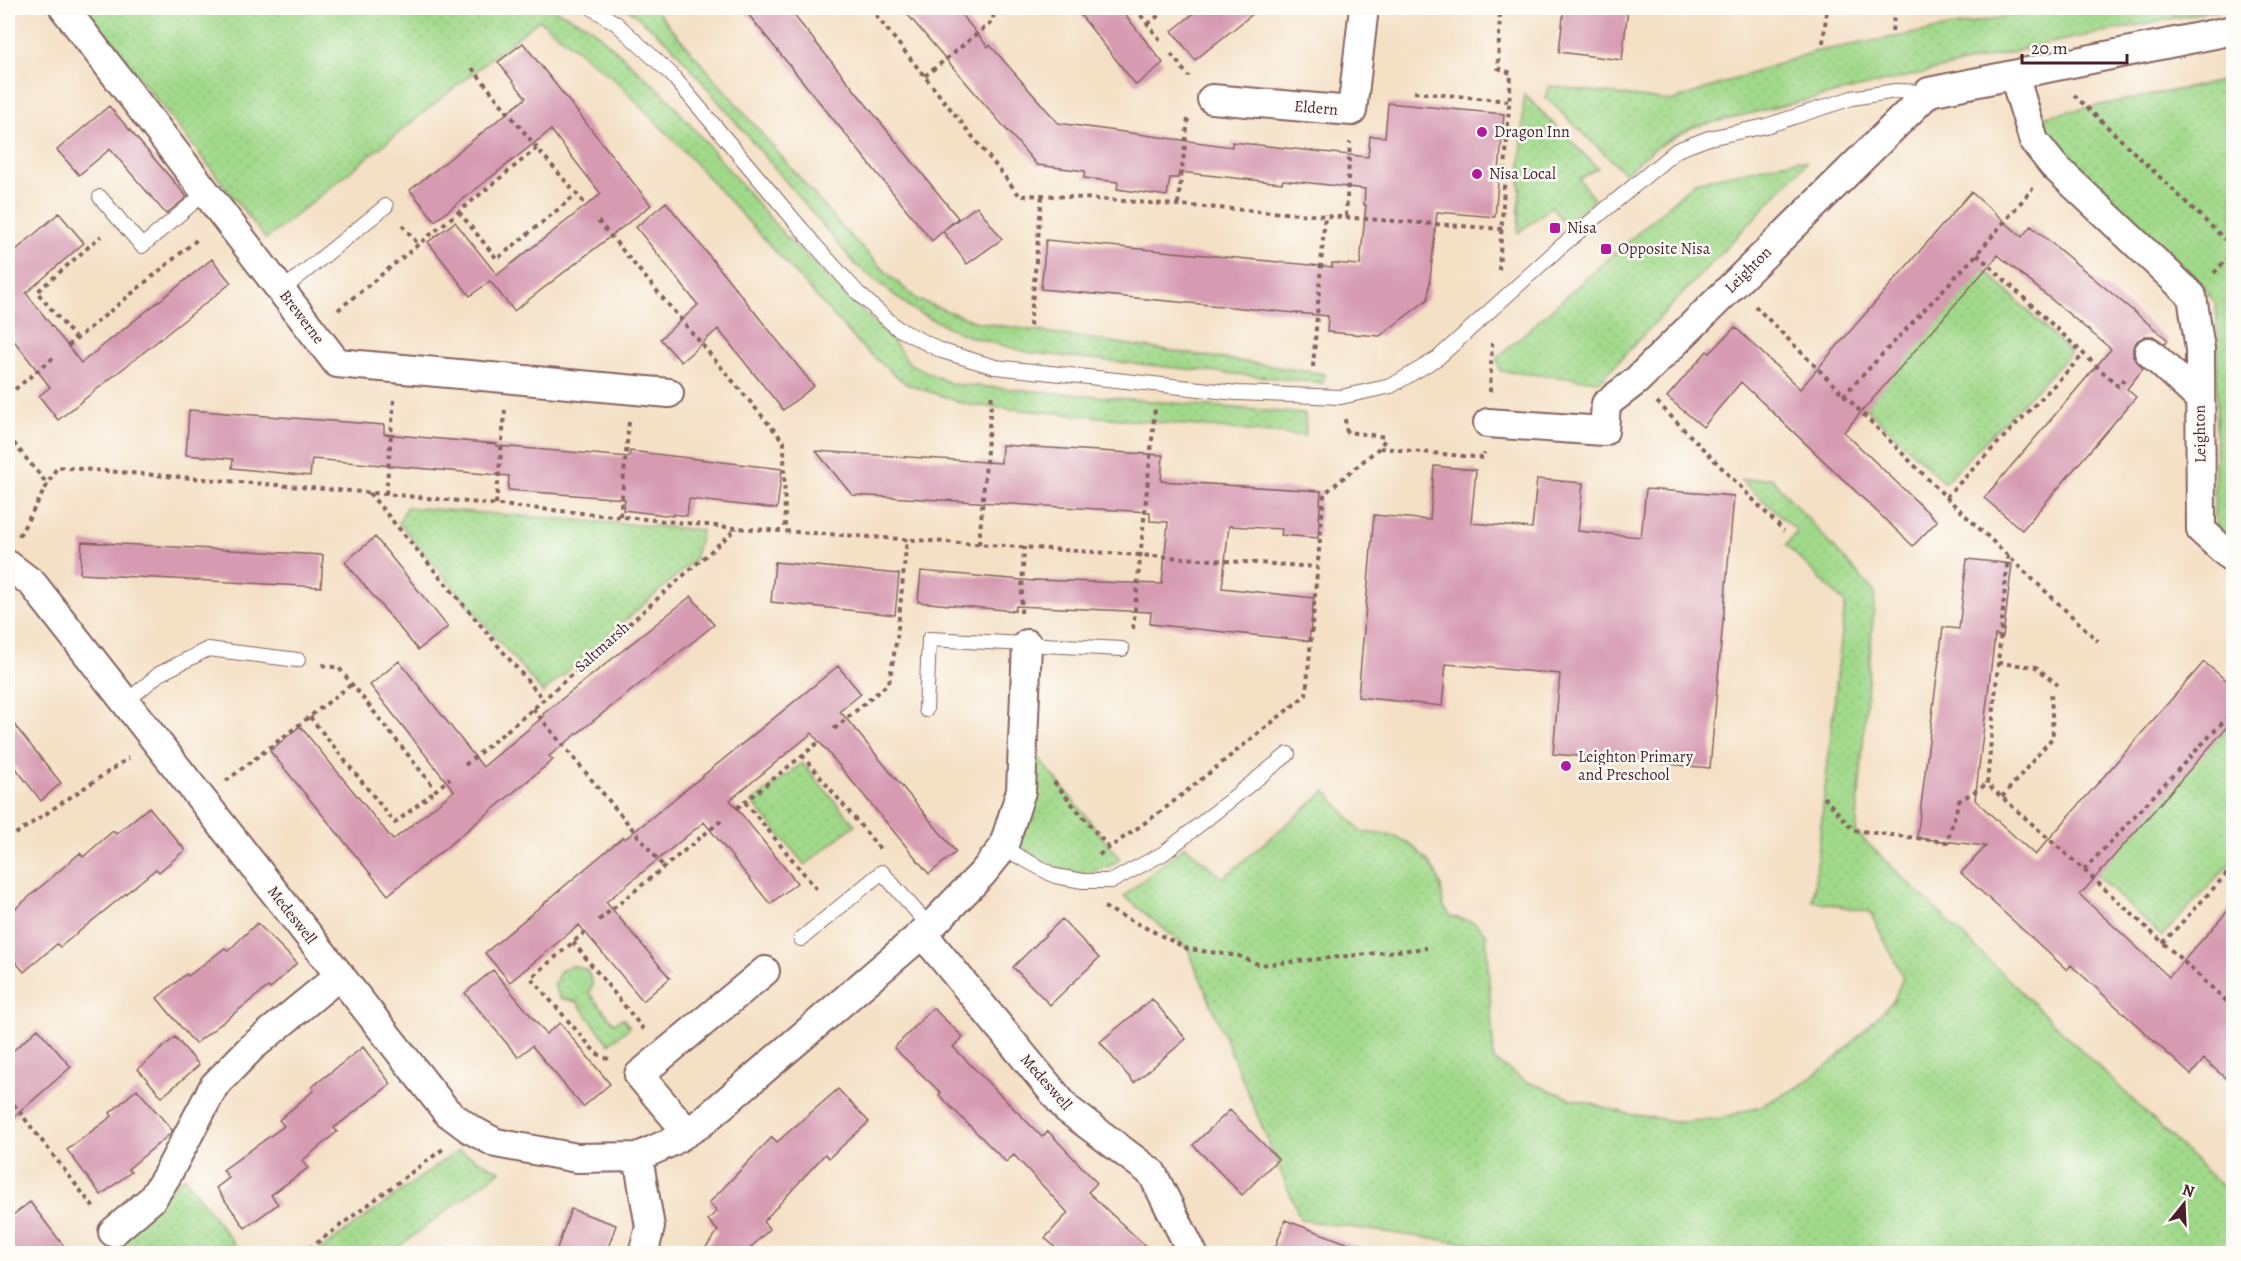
<svg xmlns="http://www.w3.org/2000/svg" width="2241" height="1261" viewBox="0 0 2241 1261" font-family="Alegreya,serif">
<style>
.grass{fill:url(#grass-dots);stroke:#767c5a;stroke-width:1.5}
.building{fill:#d69ab1}
.lines{fill:none;stroke-linecap:round;stroke-linejoin:round}
.lane-casing{stroke:#866361;stroke-width:16}
.street-casing{stroke:#866361;stroke-width:32}
.path{stroke:#866361;stroke-width:4;stroke-dasharray:4.5 4.5;stroke-linecap:butt}
.lane{stroke:#fff;stroke-width:14}
.street{stroke:#fff;stroke-width:28}
.poi-dot{fill:#b5179e;stroke:#fdfcf7;stroke-width:2}
.labels{text-anchor:middle;dominant-baseline:central;stroke-width:5;stroke-linejoin:round;paint-order:stroke}
.street-label{font-size:16px;fill:#4a1f2b;stroke:#fdfcf7}
.poi-label{font-size:16px;fill:#4a1f2b;stroke:#fdfcf7;text-anchor:start}
</style>
<defs>
<pattern id="grass-dots" width="8" height="8" patternUnits="userSpaceOnUse" patternTransform="scale(1.5)"><rect width="8" height="8" fill="#a1d98a"/><path d="M2 2h.1M6 6h.1" fill="none" stroke="#8cba77" stroke-width="1.8" stroke-linecap="round"/></pattern>
</defs>
<rect width="100%" height="100%" fill="#fdfcf7"/>
<filter id="ink" filterUnits="userSpaceOnUse"><feTurbulence type="fractalNoise" baseFrequency=".0167" numOctaves="2"/><feDisplacementMap in="SourceGraphic" scale="12" xChannelSelector="R" yChannelSelector="G"/><feConvolveMatrix kernelMatrix="1 2 1 2 8 2 1 2 1" color-interpolation-filters="sRGB"/></filter>
<filter id="wash" filterUnits="userSpaceOnUse"><feTurbulence type="fractalNoise" baseFrequency=".008" numOctaves="4" result="noise"/><feDisplacementMap in="SourceGraphic" scale="24" xChannelSelector="R" yChannelSelector="G"/><feGaussianBlur stdDeviation="1.35" result="paint"/><feColorMatrix in="noise" values="0 0 0 0 0 0 0 0 0 0 0 0 0 0 0 0 0 1.4 0 .05"/><feComposite in="paint" operator="in"/></filter>
<g filter="url(#wash)">
<rect width="100%" height="100%" fill="#f4e0c5"/>
<!-- grass -->
<path class="grass" d="M85,8H551L590,27L666,96L785,236L892,340L910,364L952,384L1305,414L1306,436L969,405L906,384L864,349L683,150L615,80L539,20L266,239Z
M627,8H654L841,226L887,273L918,300L977,322L1325,374L1323,383L1031,353L967,336L915,311L856,265L671,45Z
M2052,8H2224L2050,43L1693,127L1658,146L1625,173L1545,97L1549,86L1671,101L1813,52Z
M2233,79V543L2217,526L2214,516L2218,340L2216,304L2197,279L2041,131L2040,117Z
M1524,94L1598,168L1579,179L1594,199L1564,224L1552,206L1518,233Z
M1797,160L1807,162L1600,381L1500,371L1497,358L1695,182Z
M1981,266L2071,353L1944,483L1854,396Z
M1771,478L1875,593L1856,832L2233,1197V1253L1540,1254L1301,1220L1188,949L1124,896L1185,846L1223,878L1326,791L1361,832L1393,835L1414,847L1427,860L1436,873L1441,887L1443,906L1451,916L1475,923L1486,934L1494,1060L1525,1081L1573,1099L1629,1114L1681,1122L1721,1118L1761,1106L1800,1086L1837,1058L1894,1000L1903,977L1870,912L1813,901L1845,603L1786,545L1797,531L1741,480Z
M406,507L702,530L694,560L543,693L399,523Z
M2227,723L2233,729V861L2162,936L2089,869Z
M1035,753L1120,859C1084,888 1047,866 1014,843Z
M802,763L855,825L805,865L752,802Z
M573,965L587,970L593,984L589,993L614,1023L623,1018L630,1027L609,1044L577,1002L560,998L554,985L560,971Z
M458,1150L500,1171L390,1253H316Z
M184,1177L241,1253H126L111,1233L152,1205Z"/>
<g id="blocks">
<!-- building -->
<path class="building" d="M743,8H788L958,218L944,230L977,206L1002,239L967,264L943,231L932,241Z
M902,8H956L988,47L990,45L1058,123L1232,147V142L1368,157L1370,136L1385,137L1388,103L1504,114L1495,217L1437,212L1428,299L1380,336L1327,332L1328,316L1041,289L1046,240L1332,267V263L1360,265L1366,205H1364L1365,189L1283,180L1282,183L1179,172L1178,178H1170L1167,196L1117,189L1118,182L1084,178L1085,171L1037,165Z
M1075,8H1120L1163,63L1136,85Z
M1200,8H1260L1195,60L1172,31Z
M1564,8H1628L1622,60L1559,52Z
M523,43L651,205L514,311L490,281L470,296L428,242L455,222L497,275L601,194L551,130L435,221L410,190L526,98L498,62Z
M109,106L187,197L166,214L110,149L79,175L57,150Z
M1971,192L2022,237L2031,226L2168,340L2165,344L2153,336H2145L2137,341L2133,348V356L2143,369L2127,389L2136,397L2022,530L1984,498L2111,349L1998,255L1844,432L1937,521L1913,546L1741,382L1703,427L1667,397L1707,351L1710,353L1735,327L1800,389Z
M666,202L814,386L783,410L718,329L681,362L660,339L698,305L636,227Z
M59,213L84,243L26,293L81,363L212,259L231,283L58,420L39,396L50,387L8,333V257Z
M189,410L384,425V434L497,444V446L629,457L630,451L782,469L777,509L689,499L687,516L673,514V516L623,510L625,499L508,490L509,476L312,459L310,476L232,468L233,459L186,455Z
M1002,445L1163,455L1161,481L1321,491L1318,538L1281,535L1282,529L1229,526L1222,588L1314,598L1309,641L1150,624L1151,612L1016,606L1015,611L918,602L921,571L1033,581V580L1162,584L1168,522L1150,521V512L852,495L816,451L1001,463Z
M1434,466L1476,470L1471,523L1532,528L1537,479L1583,483L1578,531L1641,537L1646,489L1734,496L1710,768L1553,754L1560,674L1446,664L1442,706L1358,697L1374,515L1430,520Z
M375,537L448,627L418,650L345,562Z
M82,542L323,555L321,587L80,574Z
M1967,559L2012,564L2003,637L1995,635L1975,800L2035,855L2204,662L2234,687V719L2080,895L2169,977L2234,904V1086L2204,1059L2191,1075L2071,965L2067,970L1961,873L1986,846L1917,838L1943,627L1959,629Z
M775,562L899,574L895,615L771,602Z
M691,596L714,625L549,756L553,760L388,895L270,751L300,726L393,840L454,791L370,685L399,661L483,767L544,716L543,714Z
M838,666L861,694L840,711L956,852L929,874L812,733L730,800L797,883L770,904L704,822L606,902L670,978L643,1001L579,925L510,982L485,953L623,837L625,839Z
M8,717L61,783L41,801L8,758Z
M149,807L185,850L159,872L156,869L60,947L57,944L24,972L8,953V915L80,853L83,857L113,831L116,834Z
M1062,919L1099,958L1050,1005L1013,967Z
M257,923L297,963L270,989L268,987L195,1044L157,998L186,974L188,976L225,948L228,951Z
M493,970L546,1034L560,1023L610,1084L583,1107L532,1046L518,1057L465,993Z
M1152,999L1186,1039L1134,1083L1100,1042Z
M933,1008L963,1037L953,1047L1042,1137L1048,1131L1097,1183L1088,1192L1154,1254H1062L1045,1238L1068,1213L1014,1155L1006,1162L939,1095L941,1093L894,1048Z
M38,1029L71,1067L8,1122V1055Z
M175,1037L199,1065L162,1097L138,1069Z
M363,1047L391,1084L334,1128L337,1132L302,1161L308,1168L271,1195L278,1204L245,1228L216,1188L229,1178L223,1170L284,1126L279,1120L314,1090L312,1087Z
M137,1089L172,1130L170,1134L128,1169L131,1172L101,1195L67,1150L112,1116L110,1113Z
M838,1089L869,1122L829,1158L825,1154L763,1222L770,1229L744,1254H701L718,1231L708,1220L717,1211L709,1203L772,1137L777,1142Z
M1230,1110L1278,1159L1242,1195L1193,1145Z
M30,1202L70,1254H8V1219Z
M571,1209L616,1225L606,1254H555Z
M1285,1220L1368,1251V1254H1273Z"/>
</g>
</g>
<g filter="url(#ink)">
<use href="#blocks" fill-opacity="0" stroke="#866361" stroke-width="1.5"/>
<g class="lines">
<!-- lane casing -->
<g class="lane-casing">
<path id="lane" d="M592,8L617,24L671,74L815,245L858,293L897,328L942,351L995,367L1237,393L1341,397L1391,386L1438,358L1558,249L1677,150L1709,138L1766,126L1852,98L1895,91L1927,92
M100,197L142,246L206,192
M282,290L386,206
M126,702L159,674L208,649L298,660
M926,710L929,639L1122,649
M1003,848L1055,876L1083,881H1112L1164,853L1288,754
M801,939L882,872L930,927"/>
</g>
<!-- street casing -->
<g class="street-casing">
<path id="street" d="M64,8L337,363L669,393
M2014,75L2034,141L2053,165L2192,296L2200,349L2201,530L2234,560
M1212,99L1352,111L1364,8
M2149,352L2200,399
M1488,423L1604,431L1606,404L1636,381L1929,92L2234,30
M8,565L32,583L447,1112L470,1129L496,1143L577,1158L638,1157L671,1142L700,1124L930,927L982,874L1003,848L1021,791L1027,644
M922,933L1067,1109L1152,1173L1193,1254
M687,1132L639,1075L765,971
M638,1157L650,1227L643,1254
M113,1232L152,1199L166,1177L214,1086L251,1048L340,975"/>
</g>
<!-- path -->
<path class="path" d="M870,8L1020,196L1042,195L1502,229
M1135,8L1161,41
M1148,24L1168,8
M1892,31L1895,8
M1823,43L1827,8
M1171,54L1189,77
M472,68L537,148
M925,76L993,21L994,8
M1414,92L1509,101
M2074,95L2234,248
M1178,204L1188,119
M459,212L497,259L577,194
M1346,216L1350,142
M598,221L784,442L785,530
M402,225L418,244
M1977,254L2118,386L2127,376
M1499,270L1511,73L1498,68L1500,8
M2214,273L2234,251
M1755,306L1946,497L2098,641
M338,310L537,148L586,205
M1030,326L1042,195
M76,339L37,292L101,236
M68,346L199,238
M1313,367L1325,214
M1490,392L1492,343
M8,395L53,358
M1843,396L1977,254L2033,188
M1657,402L1784,531
M1345,419L1347,432L1387,437
M8,436L48,485
M1380,448L1484,458V453
M369,493L543,699
M386,494L394,399
M1946,497L2084,354
M496,504L505,409
M620,516L629,422
M19,536L57,467L386,494L737,528L1317,567
M979,544L992,392
M2008,555L1987,784L2084,870L2234,1008
M1021,613L1024,547
M1133,629L1155,409
M1998,663L2036,667L2058,685
M322,665L339,668L436,790L450,778
M533,709L664,867
M310,717L395,823L436,790
M2226,719L2234,725
M834,729L889,683L897,637L907,539
M802,755L880,849
M465,765L533,709L737,528
M226,781L352,684
M1054,782L1109,848
M1824,797L1853,830L1947,842L1959,801L1987,784
M2002,797L2053,737L2051,693
M745,802L819,892
M737,808L819,742
M8,839L129,758
M1099,855L1163,810L1306,695L1324,494L1379,448L1387,437
M2084,870L2234,710
M1104,907L1188,949L1239,956L1260,965L1427,948
M599,920L722,820
M585,932L531,978L596,1053L612,1061
M573,942L644,1030
M2163,943L2234,866
M8,1097L94,1208
M302,1254L443,1149"/>
<!-- lane -->
<use href="#lane" class="lane"/>
<!-- street -->
<use href="#street" class="street"/>
</g>
</g>
<!-- markers -->
<g class="poi-dot">
<circle cx="1482" cy="132" r="6"/>
<circle cx="1477" cy="174" r="6"/>
<rect x="1549" y="222" width="12" height="12" rx="3"/>
<rect x="1600" y="243" width="12" height="12" rx="3"/>
<circle cx="1566" cy="766" r="6"/>
</g>
<g class="labels">
<!-- street labels -->
<g class="street-label">
<text transform="translate(1316 108) rotate(5)">Eldern</text>
<text transform="translate(1748 270) rotate(-45)">Leighton</text>
<text transform="translate(302 317) rotate(53)">Brewerne</text>
<text transform="translate(2200 434) rotate(-91)">Leighton</text>
<text transform="translate(602 647) rotate(-42)">Saltmarsh</text>
<text transform="translate(292 915) rotate(52)">Medeswell</text>
<text transform="translate(1046 1082) rotate(49)">Medeswell</text>
</g>
<!-- poi labels -->
<g class="poi-label">
<text x="1494" y="132">Dragon Inn</text>
<text x="1489" y="174">Nisa Local</text>
<text x="1567" y="228">Nisa</text>
<text x="1618" y="249">Opposite Nisa</text>
<text x="1578" y="757">Leighton Primary<tspan x="1578" dy="18">and Preschool</tspan></text>
</g>
</g>
<!-- margin -->
<rect width="2241" height="1261" fill="none" stroke="#fdfcf7" stroke-width="30"/>
<!-- north arrow -->
<g transform="translate(2184 1204) rotate(18)" stroke="#fdfcf7" stroke-width="4.5" paint-order="stroke">
<path d="M0-4.5L10 22L0 15L-10 22Z" fill="#4a1f2b"/>
<text y="-9" font-size="16" font-weight="bold" text-anchor="middle" fill="#4a1f2b">N</text>
</g>
<!-- scale -->
<path d="M2022 54v9h105v-9" fill="none" stroke="#4a1f2b" stroke-width="3"/>
<text x="2031" y="54" font-size="18" fill="#4a1f2b" stroke="#fdfcf7" stroke-width="4.5" paint-order="stroke">20 m</text>
</svg>
